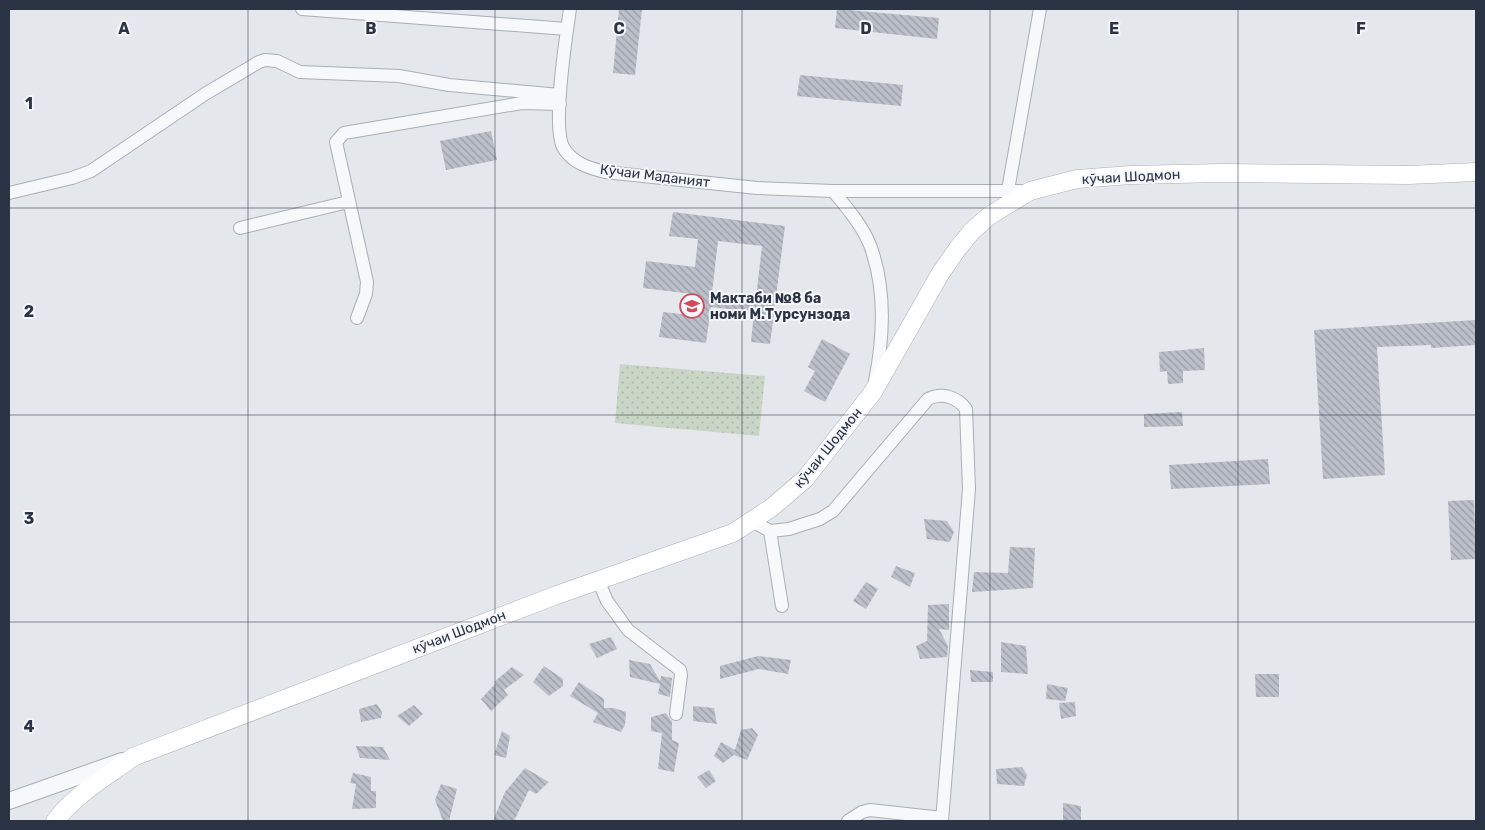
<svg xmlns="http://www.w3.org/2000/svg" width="1485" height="830" viewBox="0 0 1485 830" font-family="Rubik,sans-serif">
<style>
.grass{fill:url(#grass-dots)}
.building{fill:url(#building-back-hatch);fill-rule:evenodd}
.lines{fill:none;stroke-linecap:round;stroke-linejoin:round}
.minor-casing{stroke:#a9aeb7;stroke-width:14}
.tertiary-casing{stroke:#a9aeb7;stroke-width:18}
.secondary-casing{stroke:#a9aeb7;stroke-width:19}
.minor{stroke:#f7f8fa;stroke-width:12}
.tertiary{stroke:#f7f8fa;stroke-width:16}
.secondary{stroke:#fff;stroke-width:18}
.grid{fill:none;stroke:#2b3445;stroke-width:1;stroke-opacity:0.55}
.labels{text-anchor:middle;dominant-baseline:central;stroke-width:4;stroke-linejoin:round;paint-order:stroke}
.street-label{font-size:14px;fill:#2b3445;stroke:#f4f6f9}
.poi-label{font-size:14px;font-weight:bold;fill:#2b3445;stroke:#f4f6f9;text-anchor:start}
.grid-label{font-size:16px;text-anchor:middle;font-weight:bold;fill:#2b3445;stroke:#f4f6f9;stroke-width:4;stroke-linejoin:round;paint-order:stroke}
</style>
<defs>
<pattern id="grass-dots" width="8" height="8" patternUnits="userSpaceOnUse" patternTransform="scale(1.25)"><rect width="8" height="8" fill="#c9d6c5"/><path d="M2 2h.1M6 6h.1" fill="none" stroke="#adb8ab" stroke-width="1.8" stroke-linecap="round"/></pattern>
<pattern id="building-back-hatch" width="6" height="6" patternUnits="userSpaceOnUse" patternTransform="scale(1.25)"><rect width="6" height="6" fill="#bbc0ca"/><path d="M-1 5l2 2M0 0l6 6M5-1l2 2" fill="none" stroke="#989da6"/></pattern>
</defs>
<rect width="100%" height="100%" fill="#e4e7ec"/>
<!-- grass -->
<path class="grass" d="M620,364L765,376L759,436L615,423Z"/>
<!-- building -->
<path class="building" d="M619,9H642L635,75L613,73Z
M837,9L939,18L937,39L835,28Z
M800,75L903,85L901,106L797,96Z
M491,131L497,160L446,170L440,141Z
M673,212L785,226L770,344L751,342L754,312L711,307L706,343L659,337L663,312L689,315L692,294L643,288L646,261L695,267L698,239L669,236ZM718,241L762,246L756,298L712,293Z
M1476,320V345L1431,348V345L1377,347L1385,475L1323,479L1314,330Z
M822,339L850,354L825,402L804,391L815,371L808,367Z
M1204,348L1205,370L1183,371V383L1168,384L1167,371L1160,372L1159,352Z
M1182,412L1183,426L1144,427V414Z
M1268,459L1270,484L1171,489L1169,465Z
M1474,500L1476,559L1451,560L1448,501Z
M924,519L947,521L954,532L950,542L927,539Z
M1010,547L1035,548L1033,588L972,592L974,572L1008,573Z
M896,566L915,573L910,587L891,577Z
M866,582L878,589L866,609L853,601Z
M949,604V630L939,629L948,646L947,657L920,659L916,646L927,641L928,605Z
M611,637L617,649L597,658L589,644Z
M1001,642L1026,646L1028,674L1001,672Z
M758,656L791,660L788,674L759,669L720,679V666Z
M629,660L650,664L660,681L661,676L672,678L670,697L658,694L660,684L630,677Z
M544,666L563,679V686L549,696L533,682Z
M512,667L524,675L504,690L508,695L491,711L481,699L496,683L494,682Z
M970,670L993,672V682H971Z
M1255,674H1279V697H1256Z
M579,682L604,699V708H614L626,712L625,725L621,732L593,722L598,713L570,696Z
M1047,684L1068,688L1065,701L1046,699Z
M1075,702L1076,716L1061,719L1059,703Z
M377,704L382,712L381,718L361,722L359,709Z
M414,705L423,714L409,726L397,716Z
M693,706L714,708L717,724L693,721Z
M666,713L672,722V740L679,743L674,772L658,769L662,733L651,731V717Z
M752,728L758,735L747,760L734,755L723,763L714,756L721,742L735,750L741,730Z
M502,731L510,736L506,758L494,755Z
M356,746L383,747L390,760L360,758Z
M1022,767L1027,775L1024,786L997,784L996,769Z
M525,768L549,782L536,794L529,790L514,821H493L505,792Z
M709,770L716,781L706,788L697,777Z
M353,773L371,777V791H376V808L352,809L356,784L350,783Z
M441,784L457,789L449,821H443L435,800Z
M1063,803L1081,806V821H1063Z"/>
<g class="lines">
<!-- minor casing -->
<g class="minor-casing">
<path id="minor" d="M302,9L567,29
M570,9C566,37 552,125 563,147C572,163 589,168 605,172L757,188L833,191H1030
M1008,190L1040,9
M833,191C847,208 862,225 870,245C886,288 884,336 875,381
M9,193L72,178L91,171L205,94L259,62L265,60L277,61L300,72L399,76L449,85L560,95
M240,228L348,202
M357,318L366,294L367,282L336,142L344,133L522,103L560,104
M752,521L770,531L789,529L820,519L833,511L928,399C942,392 957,397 966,409L969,489L942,821
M770,531L782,606
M598,580L607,601L628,630L680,670L681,675L676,714
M848,821L862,812L870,810L942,818"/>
</g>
<!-- tertiary casing -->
<g class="tertiary-casing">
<path id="tertiary" d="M9,801L122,761"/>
</g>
<!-- secondary casing -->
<g class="secondary-casing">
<path id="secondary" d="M55,821C77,793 105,778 133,757L554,596L733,533L771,508L805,479L873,392L940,274L958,248L972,231L989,216L1030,191L1077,179L1131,175L1221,173L1408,175L1476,172"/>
</g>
<!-- minor -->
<use href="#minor" class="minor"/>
<!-- tertiary -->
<use href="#tertiary" class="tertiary"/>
<!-- secondary -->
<use href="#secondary" class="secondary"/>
</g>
<!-- grid -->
<path class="grid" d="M248,9V821M495,9V821M742,9V821M990,9V821M1238,9V821M9,208H1476M9,415H1476M9,622H1476"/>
<!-- icons -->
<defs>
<g id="school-ring" transform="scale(1.25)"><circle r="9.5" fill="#f4f6f9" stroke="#d1495b" stroke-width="1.5"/><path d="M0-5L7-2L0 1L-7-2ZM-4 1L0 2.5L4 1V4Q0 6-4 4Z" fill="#d1495b"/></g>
</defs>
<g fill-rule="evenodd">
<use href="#school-ring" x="692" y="306"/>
</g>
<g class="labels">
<!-- street labels -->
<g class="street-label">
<text transform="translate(655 176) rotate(7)">Кӯчаи Маданият</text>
<text transform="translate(1131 177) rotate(-3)">кӯчаи Шодмон</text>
<text transform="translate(828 448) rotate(-51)">кӯчаи Шодмон</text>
<text transform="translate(459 632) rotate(-21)">кӯчаи Шодмон</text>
</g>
<!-- poi labels -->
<g class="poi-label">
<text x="710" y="298">Мактаби №8 ба<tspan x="710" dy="16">номи М.Турсунзода</tspan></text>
</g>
</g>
<g class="grid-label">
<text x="124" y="34">A</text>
<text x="371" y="34">B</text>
<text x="619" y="34">C</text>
<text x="866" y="34">D</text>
<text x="1114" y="34">E</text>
<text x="1361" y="34">F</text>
<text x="29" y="109">1</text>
<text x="29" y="317">2</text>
<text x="29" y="524">3</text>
<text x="29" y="732">4</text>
</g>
<!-- border -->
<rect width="1485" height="830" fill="none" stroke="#2b3445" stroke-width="20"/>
</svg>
